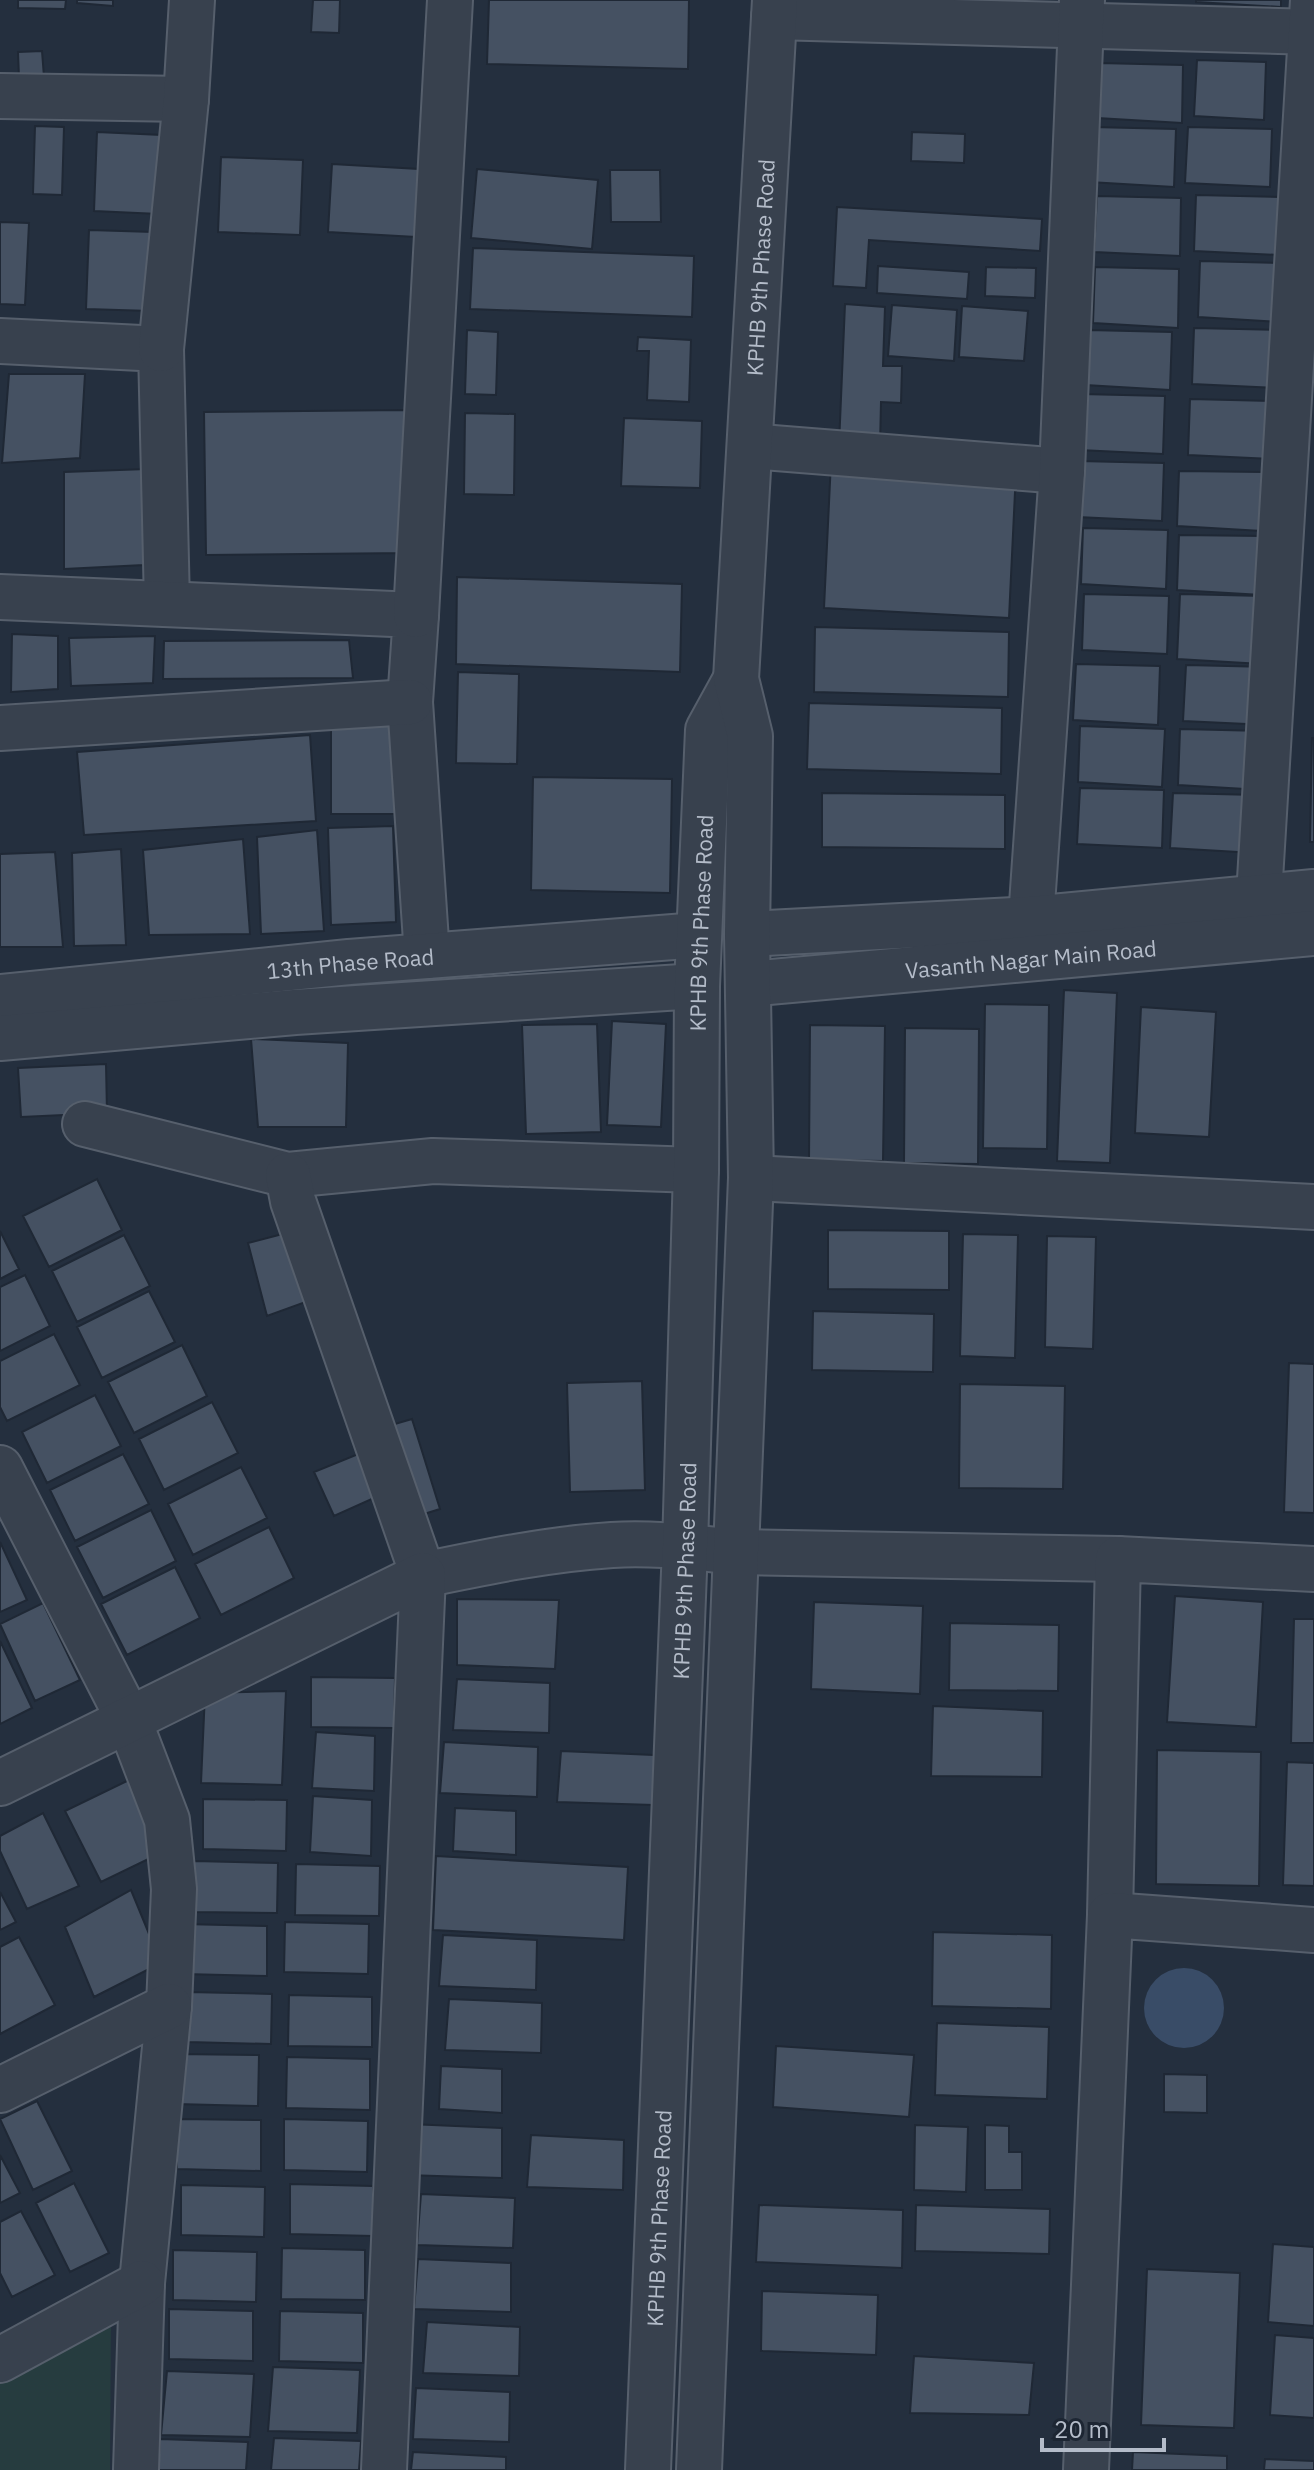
<svg xmlns="http://www.w3.org/2000/svg" width="1314" height="2470" viewBox="0 0 1314 2470" font-family="'IBM Plex Sans',sans-serif">
<style>
.green{fill:#263c3f}
.water{fill:#394c67}
.building{fill:#455162;stroke:#1f2835;stroke-width:2}
.lines{fill:none;stroke-linecap:round;stroke-linejoin:round}
.minor-casing{stroke:#565f6c;stroke-width:48}
.minor{stroke:#38414e;stroke-width:44}
.labels{text-anchor:middle;dominant-baseline:central;stroke-width:8;stroke-linejoin:round;paint-order:stroke}
.street-label{font-size:22px;fill:#b4bcc9;stroke:#1d2633}
</style>
<rect width="100%" height="100%" fill="#242f3e"/>
<!-- green -->
<path class="green" d="M111,2327L110,2470H0V2383Z"/>
<!-- water -->
<path class="water" d="M1144 2008a40 40 0 1 1 80 0a40 40 0 1 1-80 0Z"/>
<!-- building -->
<path class="building" d="M18,0H66L65,9L18,8Z
M77,0H113V6L77,3Z
M313,0H340L339,33L311,32Z
M489,0H689L688,69L487,64Z
M1196,0H1281V7L1196,2Z
M42,51L44,77L19,78L18,52Z
M1197,60L1266,62L1264,120L1194,116Z
M1099,63L1183,65L1182,123L1097,118Z
M35,126L64,127L62,195L33,194Z
M1092,127L1176,129L1174,187L1089,182Z
M1188,127L1272,129L1270,187L1185,183Z
M97,132L162,135L159,214L94,211Z
M912,132L965,134L964,163L911,161Z
M221,157L303,160L300,235L218,232Z
M332,164L419,169L416,237L328,232Z
M477,169L598,180L592,249L471,238Z
M610,170H660L661,222H611Z
M1196,195L1281,197L1279,255L1194,251Z
M1097,196L1181,198L1180,256L1094,252Z
M837,207L1042,219L1040,251L869,240L866,288L833,286Z
M0,222L29,223L25,305L0,304Z
M89,230L154,232L151,311L86,309Z
M473,248L694,256L692,317L470,309Z
M1200,261L1284,263L1282,322L1198,317Z
M878,266L969,272L967,299L877,293Z
M986,267L1036,268L1035,298L985,296Z
M1095,267L1179,269L1178,328L1093,323Z
M845,304L885,307L883,366H902L901,403L881,402L880,447L839,445Z
M892,305L957,310L954,361L888,356Z
M962,306L1028,311L1024,361L959,357Z
M1194,328L1279,330L1277,388L1192,384Z
M467,330L498,332L496,395L465,394Z
M1088,330L1172,332L1170,390L1085,385Z
M638,337L691,340L689,402L647,400L649,351H637Z
M9,374H85L80,458L2,463Z
M1081,394L1165,396L1163,454L1079,450Z
M1190,399L1274,401L1273,459L1188,455Z
M407,410L409,553L206,555L204,412Z
M465,413L515,414L514,495L464,494Z
M624,418L702,421L700,488L621,486Z
M831,461L1016,471L1009,618L824,608Z
M1079,461L1164,463L1162,521L1077,517Z
M147,469L144,565L64,569V472Z
M1179,471L1264,472L1262,531L1177,526Z
M1083,528L1168,530L1166,589L1081,584Z
M1179,535L1263,536L1262,595L1177,590Z
M457,577L682,584L680,672L456,664Z
M1084,594L1169,596L1167,654L1082,650Z
M1180,594L1264,596L1262,664L1177,659Z
M815,627L1009,632L1008,697L814,692Z
M12,634L58,636V689L11,692Z
M155,636L153,683L71,686L69,638Z
M349,640L353,678L163,679L164,641Z
M1076,664L1160,666L1158,725L1073,720Z
M1186,665L1270,667L1268,725L1183,721Z
M458,672L519,674L517,764L456,763Z
M809,703L1002,708L1001,774L807,769Z
M394,723L396,814H331V728Z
M1080,726L1165,729L1162,787L1078,782Z
M1180,729L1264,731L1262,790L1178,785Z
M310,735L316,821L84,835L77,752Z
M1312,738H1314V842H1310Z
M533,777L672,779L670,893L531,890Z
M1080,788L1164,790L1162,848L1077,844Z
M822,793L1005,795V849L822,847Z
M1173,793L1257,795L1255,853L1170,848Z
M393,826L396,922L331,925L328,828Z
M317,830L324,931L261,934L257,837Z
M243,839L250,934L149,935L143,850Z
M121,849L126,945L74,946L72,853Z
M55,852L63,947H0V854Z
M1064,990L1117,993L1110,1163L1057,1161Z
M985,1004L1049,1005L1047,1149L983,1148Z
M1141,1007L1216,1012L1209,1137L1135,1133Z
M612,1021L666,1024L661,1127L607,1125Z
M597,1024L601,1132L526,1134L522,1025Z
M810,1025L885,1026L883,1161L809,1160Z
M905,1028L979,1029L978,1164L904,1163Z
M251,1039L348,1043L346,1127H258Z
M106,1064L107,1113L21,1117L18,1068Z
M97,1179L122,1230L49,1267L23,1216Z
M828,1230L949,1231V1290L828,1289Z
M0,1231L19,1269L0,1279Z
M294,1231L314,1299L267,1316L248,1243Z
M963,1234L1018,1235L1015,1358L960,1356Z
M124,1235L150,1286L77,1322L52,1271Z
M1047,1236L1096,1237L1093,1349L1045,1347Z
M25,1275L50,1326L0,1351V1287Z
M149,1291L175,1342L102,1378L77,1327Z
M813,1311L934,1314L933,1372L812,1370Z
M54,1334L80,1385L7,1421L0,1407V1361Z
M182,1345L207,1396L134,1433L108,1382Z
M1289,1363L1314,1364V1513L1284,1512Z
M642,1381L645,1490L570,1492L567,1383Z
M960,1384L1065,1386L1063,1489L959,1488Z
M95,1395L121,1446L47,1483L22,1432Z
M212,1402L238,1453L164,1490L139,1439Z
M412,1419L440,1509L408,1519L381,1428Z
M368,1450L383,1494L334,1516L314,1472Z
M123,1454L149,1504L75,1541L50,1490Z
M241,1467L267,1518L193,1555L168,1504Z
M151,1510L176,1561L103,1598L77,1547Z
M269,1527L294,1578L221,1615L195,1564Z
M0,1542L27,1600L0,1612Z
M175,1567L200,1618L127,1655L101,1604Z
M1175,1596L1263,1602L1256,1727L1167,1722Z
M457,1599L559,1600L555,1669L457,1665Z
M814,1602L923,1606L920,1694L811,1689Z
M43,1603L80,1680L35,1701L0,1624Z
M1294,1619H1314V1743H1291Z
M950,1623L1059,1625L1058,1691L949,1690Z
M0,1641L32,1708L0,1724Z
M311,1677L395,1678L394,1728L311,1727Z
M457,1679L550,1683L549,1733L453,1730Z
M286,1691L282,1785L201,1783L205,1693Z
M933,1706L1043,1711L1042,1777L931,1776Z
M316,1732L375,1736L374,1791L312,1788Z
M444,1742L538,1747L537,1797L440,1793Z
M1157,1750L1261,1752L1259,1886L1156,1884Z
M561,1751L654,1755V1805L557,1802Z
M1287,1762L1314,1763V1886L1283,1885Z
M133,1778L165,1851L101,1882L65,1811Z
M313,1796L372,1800L371,1856L310,1852Z
M203,1799L287,1800L286,1851L203,1849Z
M455,1808L516,1811V1855L453,1851Z
M43,1813L79,1886L27,1909L0,1851V1836Z
M436,1856L628,1867L624,1940L433,1930Z
M194,1861L278,1863L277,1913L194,1912Z
M296,1864L380,1866L379,1916L295,1915Z
M131,1890L161,1963L94,1997L65,1927Z
M0,1892L16,1922L0,1930Z
M285,1922L369,1924L368,1974L284,1972Z
M183,1924L267,1926V1976L183,1974Z
M933,1932L1052,1935L1051,2009L932,2006Z
M443,1935L537,1940L536,1990L439,1986Z
M19,1937L55,2005L0,2034V1947Z
M188,1992L272,1994L271,2044L187,2042Z
M289,1995L372,1997V2047L288,2046Z
M449,1999L542,2003L541,2053L445,2050Z
M937,2023L1049,2027L1047,2099L935,2095Z
M776,2046L914,2055L909,2117L773,2107Z
M176,2054L259,2055L258,2106L175,2104Z
M287,2057L370,2059V2110L286,2108Z
M441,2066L502,2069V2113L439,2109Z
M1164,2074L1207,2075V2113L1164,2112Z
M37,2101L72,2171L33,2190L0,2119Z
M177,2119L261,2120V2171L177,2169Z
M284,2119L368,2121L367,2172L284,2170Z
M409,2124L502,2128V2178L405,2175Z
M915,2125L968,2127L966,2192L914,2190Z
M985,2125L1009,2126V2152H1022V2190H985Z
M531,2135L624,2140L623,2190L527,2187Z
M0,2155L20,2193L0,2203Z
M74,2183L109,2253L70,2272L36,2203Z
M290,2184L373,2186V2236L290,2234Z
M181,2185L265,2187L264,2237L181,2235Z
M421,2194L515,2198L513,2248L417,2245Z
M759,2205L903,2210L902,2268L756,2262Z
M916,2205L1050,2209L1049,2254L915,2251Z
M21,2211L55,2275L12,2297L0,2273V2222Z
M1273,2244L1314,2247V2326L1268,2322Z
M282,2248L365,2250V2300L281,2299Z
M173,2250L257,2252L256,2302L173,2300Z
M418,2259L511,2263V2312L414,2309Z
M1147,2269L1240,2273L1234,2428L1141,2425Z
M762,2291L878,2295L876,2355L761,2351Z
M169,2309L253,2311V2361L169,2359Z
M280,2311L363,2313V2363L279,2361Z
M427,2322L520,2327L519,2376L423,2373Z
M1275,2335L1314,2338V2418L1270,2415Z
M914,2356L1034,2363L1029,2415L910,2413Z
M273,2367L360,2370L357,2433L268,2431Z
M167,2371L254,2374L250,2437L161,2435Z
M416,2388L510,2392L509,2442L413,2439Z
M274,2438L361,2441L359,2470H271Z
M160,2439L248,2442L246,2470H158Z
M413,2452L506,2457V2470H411Z
M1133,2452L1227,2456V2470H1132Z
M1265,2459L1314,2461V2470H1264Z"/>
<g class="lines">
<!-- minor casing -->
<g class="minor-casing">
<g id="minor">
<path d="M774,17L1314,32"/>
<path d="M0,96L186,99"/>
<path d="M0,341L161,349L167,604"/>
<path d="M161,349L186,99L192,0"/>
<path d="M750,446L1062,471"/>
<path d="M0,597L416,615L410,702L427,956"/>
<path d="M416,615L450,0"/>
<path d="M0,728L410,702"/>
<path d="M1259,896L1313,0"/>
<path d="M1031,919L1062,471L1082,0"/>
<path d="M747,934L1031,919L1314,892"/>
<path id="s1" d="M748,984L1314,933"/>
<path id="s2" d="M0,997L349,962L699,935"/>
<path d="M0,1038L295,1012L697,986"/>
<path d="M85,1124L288,1175L433,1161L696,1170"/>
<path d="M288,1175L293,1201L423,1575C485,1562 549,1549 612,1545C653,1542 696,1548 736,1552L1118,1559"/>
<path d="M751,1178L1314,1207"/>
<path d="M0,1468L128,1718L167,1820L174,1889L169,2006L142,2283L136,2470"/>
<path d="M0,1783L423,1575L384,2470"/>
<path d="M1110,1915L1118,1559L1314,1569"/>
<path d="M0,2090L169,2006"/>
<path d="M0,2360L142,2283"/>
<path id="s3" d="M648,2470L685,1547L696,1170L697,986L708,730L736,679"/>
<path id="s4" d="M699,2470L751,1178L747,934L750,736L736,679L775,0"/>
<path d="M1086,2470L1110,1915L1314,1930"/>
</g>
</g>
<!-- minor -->
<use href="#minor" class="minor"/>
</g>
<g class="labels">
<!-- street labels -->
<g class="street-label">
<text stroke="none"><textPath href="#s4" startOffset="2206">KPHB 9th Phase Road</textPath></text>
<text stroke="none"><textPath href="#s3" startOffset="1548">KPHB 9th Phase Road</textPath></text>
<text stroke="none"><textPath href="#s1" startOffset="284">Vasanth Nagar Main Road</textPath></text>
<text stroke="none"><textPath href="#s2" startOffset="352">13th Phase Road</textPath></text>
<text stroke="none"><textPath href="#s3" startOffset="900">KPHB 9th Phase Road</textPath></text>
<text stroke="none"><textPath href="#s3" startOffset="252">KPHB 9th Phase Road</textPath></text>
</g>
</g>
<!-- scale -->
<path d="M1042 2438v12h122v-12" fill="none" stroke="#b4bcc9" stroke-width="4"/>
<text x="1054" y="2438" font-size="24" fill="#b4bcc9" stroke="#1d2633" stroke-width="6" paint-order="stroke">20 m</text>
</svg>
